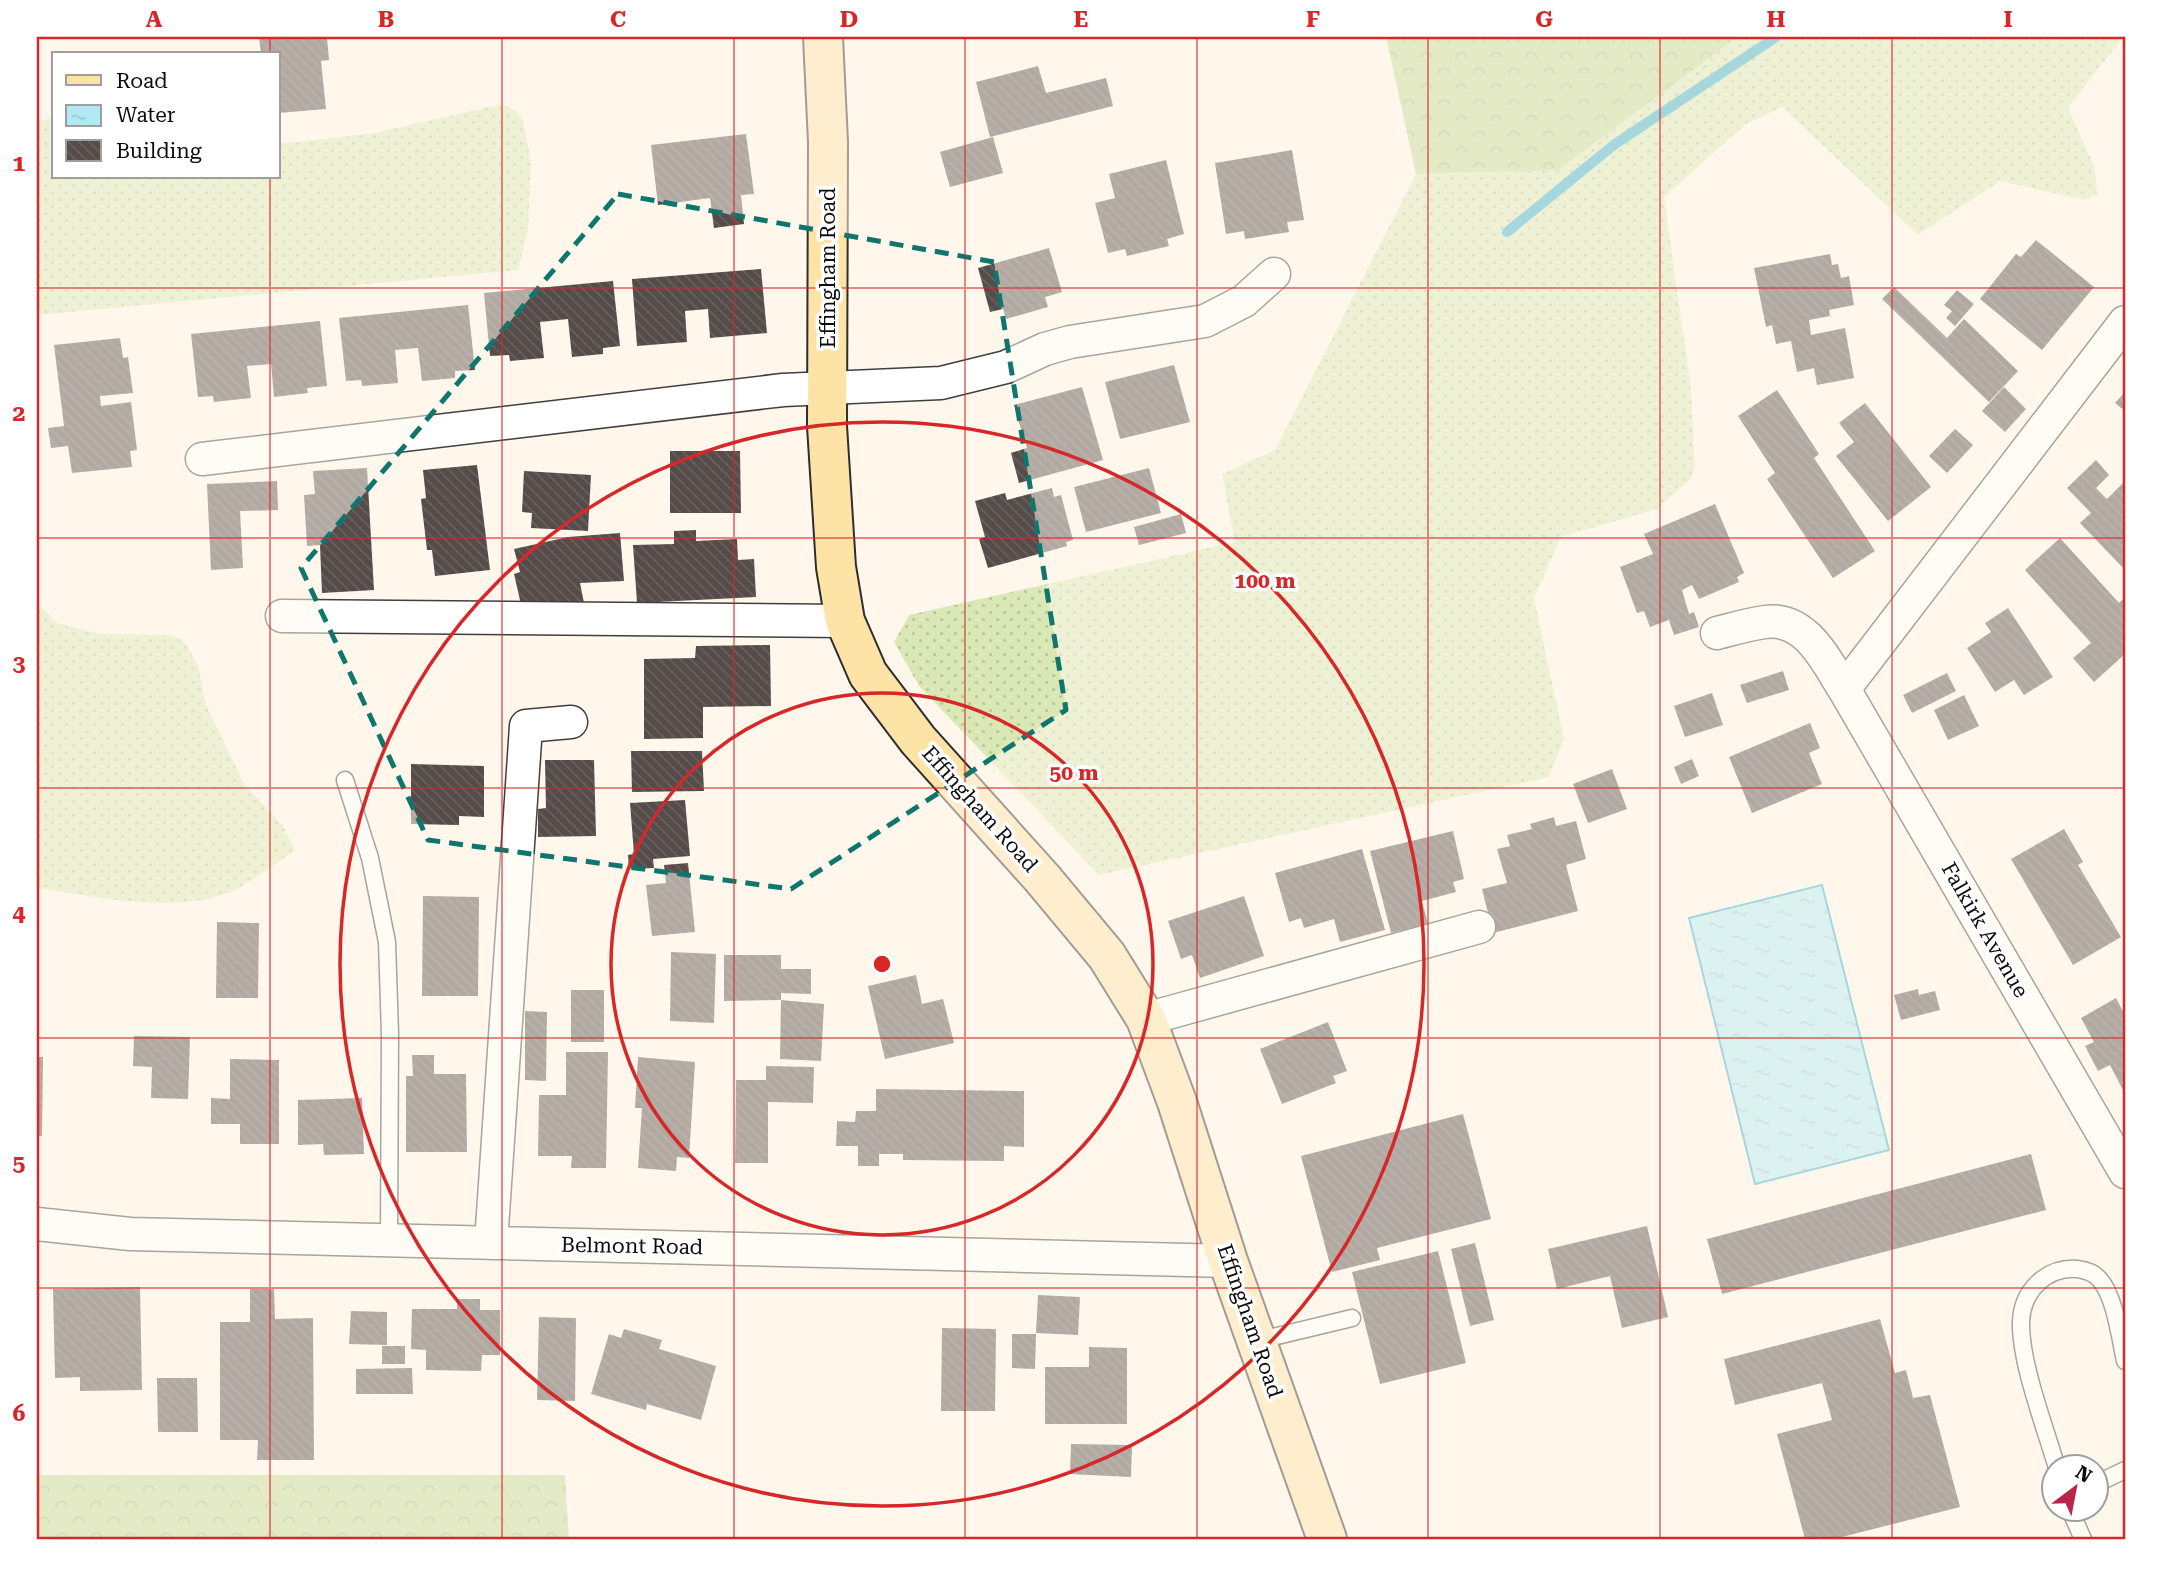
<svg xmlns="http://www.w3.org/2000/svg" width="2162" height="1576" viewBox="0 0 2162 1576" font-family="'Roboto Serif',serif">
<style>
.grass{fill:url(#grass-dots)}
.forest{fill:url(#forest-crowns)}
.water{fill:url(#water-ripples);stroke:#39afcb;stroke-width:2}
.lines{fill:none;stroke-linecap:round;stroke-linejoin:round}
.stream{stroke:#39afcb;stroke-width:10}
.building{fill:url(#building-back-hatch)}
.lane-casing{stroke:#3f3f3f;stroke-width:19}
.street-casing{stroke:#3f3f3f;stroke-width:35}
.secondary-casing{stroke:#2e2e2e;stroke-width:42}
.lane{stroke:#fff;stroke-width:16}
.street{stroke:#fff;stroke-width:32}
.secondary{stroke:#fee3a7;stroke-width:38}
.marked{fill:none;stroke:#0f766e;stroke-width:5;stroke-dasharray:14 9;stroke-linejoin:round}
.grid{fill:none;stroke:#d62828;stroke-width:2;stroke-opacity:0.55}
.ring{fill:none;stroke:#d62828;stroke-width:3.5}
.labels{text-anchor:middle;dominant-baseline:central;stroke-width:7;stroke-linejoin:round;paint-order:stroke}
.street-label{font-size:21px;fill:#0c0c0c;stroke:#fff}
.centre{fill:#d62828;stroke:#fff;stroke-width:3.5}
.ring-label{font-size:21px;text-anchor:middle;font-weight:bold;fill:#d62828;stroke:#fff;stroke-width:7;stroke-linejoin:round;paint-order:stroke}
.neatline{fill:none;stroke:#d62828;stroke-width:2.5}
.grid-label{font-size:23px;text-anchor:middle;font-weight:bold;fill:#d62828}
</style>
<defs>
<pattern id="grass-dots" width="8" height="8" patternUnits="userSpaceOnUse" patternTransform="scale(1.75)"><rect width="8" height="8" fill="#dae8b6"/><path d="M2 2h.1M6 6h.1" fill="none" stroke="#bac69b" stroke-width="1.8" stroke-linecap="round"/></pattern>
<pattern id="forest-crowns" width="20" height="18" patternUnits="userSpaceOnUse" patternTransform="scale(1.75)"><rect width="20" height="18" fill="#c2d996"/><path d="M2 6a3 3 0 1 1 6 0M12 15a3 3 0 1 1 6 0" fill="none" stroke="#a6b980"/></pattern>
<pattern id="water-ripples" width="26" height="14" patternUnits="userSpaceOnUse" patternTransform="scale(1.75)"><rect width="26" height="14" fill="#b1eaf5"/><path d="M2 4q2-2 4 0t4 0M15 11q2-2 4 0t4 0" fill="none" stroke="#97c8d1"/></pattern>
<pattern id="building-back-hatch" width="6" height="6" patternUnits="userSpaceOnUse" patternTransform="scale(1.75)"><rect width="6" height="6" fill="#554b49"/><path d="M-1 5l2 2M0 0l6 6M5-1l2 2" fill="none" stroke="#68605f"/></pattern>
</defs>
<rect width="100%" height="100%" fill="#fff7ec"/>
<!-- grass -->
<path class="grass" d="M1738,37H2123L2068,108L2095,168L2097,195L2085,200L2000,181L1918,235L1782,107L1746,124L1664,197L1691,388L1695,469L1690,480L1657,509L1561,537L1534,598L1564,739L1549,777L1099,875L919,686L894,642L909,615L1235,542L1222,474L1275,450L1416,174L1558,170Z
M501,104L515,110L523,121L531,161L528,230L518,270L37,315V122L50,118L54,121V177H278V144L375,133Z
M37,602L57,623L101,634L172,635L185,642L198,665L206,705L245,785L283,826L295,851C276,863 244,888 225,894C171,914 92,896 37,888Z"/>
<!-- forest -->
<path class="forest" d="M1386,37H1738L1558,170L1416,174Z
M37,1475H565L569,1539H37Z"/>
<!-- water -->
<path class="water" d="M1822,885L1889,1150L1755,1184L1689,918Z"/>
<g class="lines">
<!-- stream -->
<path class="stream" d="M1507,232L1615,144L1776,37"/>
</g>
<!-- building -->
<path class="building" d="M259,37H327L329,60L321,61L326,109L278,113V54H261Z
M1038,66L1046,93L1106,78L1113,106L990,137L976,82Z
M746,134L754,194L741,195L744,224L714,228L710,198L658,205L651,145Z
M993,137L1003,173L950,187L940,152Z
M1292,150L1304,220L1287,222L1289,232L1245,239L1244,231L1226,234L1215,163Z
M1166,160L1184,234L1167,239L1169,246L1127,256L1125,249L1108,253L1095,203L1115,198L1109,174Z
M2036,240L2094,287L2042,350L1980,299L2016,254L2021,257Z
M1049,248L1062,292L1045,297L1048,307L1006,319L1003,309L990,312L978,268Z
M1830,254L1832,265L1838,264L1841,278L1849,276L1854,305L1829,310L1830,316L1809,320L1811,335L1845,328L1854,378L1817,385L1814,368L1797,372L1791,341L1776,344L1772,325L1766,327L1754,268Z
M761,269L767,333L710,338L708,309L685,311L687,342L637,346L632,279Z
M613,281L620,346L603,348V354L572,357L568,319L540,322L544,358L510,361L509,355L490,356L484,293Z
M1894,287L1947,338L1964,319L2018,371L1989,402L1882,299Z
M1957,290L1974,304L1955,326L1946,318L1952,311L1944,305Z
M468,305L475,370L455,371V378L422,381L418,348L395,350L398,383L362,386L361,380L346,381L339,318Z
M320,321L327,386L307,388L308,393L274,397L271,364L247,366L251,398L214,402L213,396L198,397L191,334Z
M120,338L123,358L128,357L133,393L100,396L101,406L131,402L137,450L130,451L132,467L72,473L68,446L51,448L48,428L64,426L54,345Z
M1174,365L1190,422L1120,439L1105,382Z
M1082,387L1103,460L1019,483L1011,453L1027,448L1014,405Z
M2004,387L2026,409L2005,432L1982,411Z
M1777,390L1819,454L1814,458L1875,551L1833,578L1767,479L1775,473L1738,416Z
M2125,392V411L2115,403Z
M1865,403L1931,487L1888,521L1836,456L1854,442L1839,423Z
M1955,429L1973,445L1947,473L1929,456Z
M670,451H740L741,513H670Z
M2096,460L2109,475L2096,488L2107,499L2125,481V570L2080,523L2091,513L2067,488Z
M477,465L490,570L435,576L432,550H427L421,499L426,498L423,470Z
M367,468L374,590L322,593L320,545L307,546L304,495L315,494L313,471Z
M1149,468L1161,513L1086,532L1074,487Z
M524,471L591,475L588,531L531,528L532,513L522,512Z
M277,481L278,510L240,511L243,568L211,570L207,484Z
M1052,488L1054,497L1061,495L1073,540L1066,542L1067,546L988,568L979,539L985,537L975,501L1005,493L1007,500Z
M1715,504L1744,573L1737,577L1739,582L1699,599L1692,585L1682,590L1689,614L1694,612L1699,627L1674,635L1669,620L1650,627L1644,611L1637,613L1620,567L1653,554L1644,534Z
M1181,514L1186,533L1139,545L1134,527Z
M696,530V541L737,539L738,560L754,559L756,597L637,603L633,545L674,544V531Z
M620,533L624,581L580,583L585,608L522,609L514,574L520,572L514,549L568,537Z
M2060,538L2119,603L2125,597V654L2094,682L2073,658L2091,643L2025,570Z
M2008,608L2053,677L2024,695L2014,680L1995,692L1967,648L1991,632L1985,623Z
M770,645L771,706L703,707V738L644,739V659L695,658L696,646Z
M1783,671L1789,690L1747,703L1740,685Z
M1947,673L1956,691L1912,713L1903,695Z
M1712,693L1723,725L1685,737L1674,706Z
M1964,695L1979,726L1948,740L1934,710Z
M1810,723L1820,748L1809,753L1822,784L1752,813L1729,757Z
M631,751H702L704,791L632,792Z
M1692,759L1699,776L1681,784L1674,767Z
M545,760H594L596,836L538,837V809L546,808Z
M411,764L484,766V817L459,816V825L411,824Z
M1612,769L1627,809L1588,823L1573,784Z
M685,800L690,856L653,859L654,868L629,869L628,855L634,854L630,803Z
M1554,817L1556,826L1576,821L1586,859L1566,865L1578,911L1493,933L1482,889L1507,883L1497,849L1510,846L1507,835L1532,829L1530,824Z
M2064,829L2083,862L2078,865L2121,937L2073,965L2011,859Z
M1453,831L1464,879L1453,882L1456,892L1422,901L1428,924L1391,933L1370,851Z
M1362,849L1385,930L1340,942L1334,919L1304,928L1301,918L1289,922L1275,873Z
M688,863L695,932L652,936L646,885L666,883L664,865Z
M423,896L479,897L478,996H422Z
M1244,896L1264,956L1200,978L1192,955L1181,959L1168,921Z
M217,922L259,923L258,998H216Z
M671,952L716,954L714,1023L670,1021Z
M724,955H781V969H811V994L781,993V1000L724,1001Z
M916,975L922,1004L943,999L954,1043L885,1059L868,986Z
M1918,989L1919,995L1935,991L1940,1010L1901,1020L1894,995Z
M571,990H604V1042H571Z
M2116,998L2125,1015V1094L2110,1065L2098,1071L2085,1046L2094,1042L2081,1018Z
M781,1000L824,1004L821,1061L780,1059Z
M525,1011L547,1012L546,1081L525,1080Z
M1328,1022L1347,1071L1333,1076L1336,1083L1282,1104L1260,1049Z
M134,1036L190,1037L188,1099L151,1098L152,1067L133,1066Z
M566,1052H608L606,1168H571L572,1156H538L539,1095H566Z
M412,1055H434V1074H466L467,1152H406V1076H413Z
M37,1057H43L42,1136H37Z
M638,1057L695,1062L689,1158L677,1157L676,1171L638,1168L642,1108H635Z
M230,1059L279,1060V1144H240V1124H211V1098L230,1099Z
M766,1066L814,1067L813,1103L768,1102V1163H735L736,1080H766Z
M876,1089L1024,1091V1147L1004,1146V1161L903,1160V1154H879V1166H858V1146H836L837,1121L855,1122L856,1111H876Z
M362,1098L364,1154L324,1155L323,1144L298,1145V1100Z
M1463,1114L1491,1219L1377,1248L1380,1260L1332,1272L1301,1156Z
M2031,1154L2046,1210L1722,1294L1707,1239Z
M1647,1226L1668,1317L1622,1328L1610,1276L1557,1289L1548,1249Z
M1475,1243L1494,1320L1470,1326L1451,1249Z
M1438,1251L1466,1363L1380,1384L1352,1272Z
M140,1287L142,1390L80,1391V1377L55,1378L53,1289Z
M250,1289H274L275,1319L313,1318L314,1460H257L258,1440H220V1322H250Z
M1038,1295L1080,1297L1078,1335L1036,1333Z
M457,1299H480V1310H500V1355H482L481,1371L426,1370V1350L411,1349L412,1309H457Z
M351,1311L387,1312V1345L349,1344Z
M539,1317L576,1318L575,1401L537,1400Z
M1880,1319L1895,1373L1906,1370L1913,1398L1930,1395L1960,1507L1834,1539H1805L1777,1434L1832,1420L1822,1383L1735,1405L1724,1359Z
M942,1328L996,1329L995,1411H941Z
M624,1329L662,1340L659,1349L716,1366L701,1420L647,1404L646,1410L591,1394L609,1334L621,1338Z
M1012,1334H1036L1035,1369L1012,1368Z
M382,1346H405V1364H382Z
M1089,1347L1127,1348V1424H1045V1367H1089Z
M412,1368L413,1394H356V1369Z
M157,1378H197L198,1432H158Z
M1071,1444L1132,1445L1131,1477L1070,1474Z"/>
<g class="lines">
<!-- lane casing -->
<g class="lane-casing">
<path id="lane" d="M345,780L370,858L387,942L390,1034L389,1240
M1256,1341L1352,1318
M2057,1468C2045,1427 2020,1362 2021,1322C2022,1291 2046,1267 2077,1269C2086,1270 2094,1272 2100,1280C2115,1297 2120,1338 2125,1361
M2096,1484L2125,1470
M2070,1510L2083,1539"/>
</g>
<!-- street casing -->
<g class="street-casing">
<path id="street" d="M202,459L783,390L941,383L1006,367L1045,349L1070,342L1205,321L1244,301L1274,274
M282,616L845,621
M1717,633C1733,629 1749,624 1765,622C1806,616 1826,661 1844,689L2125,1172
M1844,689L2125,322
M1146,1019L1479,927
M37,1224L130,1234L1228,1261
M491,1243L526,726L571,722"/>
</g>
<!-- secondary casing -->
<g class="secondary-casing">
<path id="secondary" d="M823,37L828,142L827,426L836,567L845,621L868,674L918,740L1042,878L1107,956L1146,1019L1177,1102L1228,1261L1327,1539"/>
</g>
<!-- lane -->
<use href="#lane" class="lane"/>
<!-- street -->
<use href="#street" class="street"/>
<!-- secondary -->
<use href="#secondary" class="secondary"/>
</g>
<!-- marked area -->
<path d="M0 0H2162V1576H0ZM618,194L994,262L1066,710L791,889L428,840L301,568Z" fill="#fff7ec" fill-opacity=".55" fill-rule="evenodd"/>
<path class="marked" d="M618,194L994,262L1066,710L791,889L428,840L301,568Z"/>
<!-- grid -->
<path class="grid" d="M270,37V54M502,37V1539M734,37V1539M965,37V1539M1197,37V1539M1428,37V1539M1660,37V1539M1892,37V1539M270,177V1539M37,288H2125M37,538H2125M37,788H2125M37,1038H2125M37,1288H2125"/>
<!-- distance rings -->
<g class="ring">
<circle cx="882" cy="964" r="271"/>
<circle cx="882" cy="964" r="542"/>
</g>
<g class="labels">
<!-- street labels -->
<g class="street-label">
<text transform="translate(828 268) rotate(-90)">Effingham Road</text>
<text transform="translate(980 809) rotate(48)">Effingham Road</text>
<text transform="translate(1985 930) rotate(60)">Falkirk Avenue</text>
<text transform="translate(632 1246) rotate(1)">Belmont Road</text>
<text transform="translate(1250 1321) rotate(71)">Effingham Road</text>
</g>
</g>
<circle cx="882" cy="964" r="10" class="centre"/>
<g class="ring-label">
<text x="1265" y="588">100 m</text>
<text x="1074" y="780">50 m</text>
</g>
<!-- border -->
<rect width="2162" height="1576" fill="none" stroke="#ffffff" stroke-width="77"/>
<!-- legend -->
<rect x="52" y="52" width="228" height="126" fill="#ffffff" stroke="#9e9e9e" stroke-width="2"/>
<rect x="66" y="75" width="35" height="10" fill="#fee3a7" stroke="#9e9e9e" stroke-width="2"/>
<text x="116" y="88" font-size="21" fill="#0c0c0c">Road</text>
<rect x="66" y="105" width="35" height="21" fill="url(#water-ripples)" stroke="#9e9e9e" stroke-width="2"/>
<text x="116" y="122" font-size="21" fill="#0c0c0c">Water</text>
<rect x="66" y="140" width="35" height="21" fill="url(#building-back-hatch)" stroke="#9e9e9e" stroke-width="2"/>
<text x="116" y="158" font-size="21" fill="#0c0c0c">Building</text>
<!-- north arrow -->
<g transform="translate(2075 1488) rotate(32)"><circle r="33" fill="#ffffff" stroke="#9e9e9e" stroke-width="2"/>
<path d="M0-5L12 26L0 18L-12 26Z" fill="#ba264b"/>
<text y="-10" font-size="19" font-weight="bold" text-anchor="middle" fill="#0c0c0c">N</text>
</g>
<rect x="38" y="38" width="2086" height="1500" class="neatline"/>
<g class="grid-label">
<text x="154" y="27">A</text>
<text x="386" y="27">B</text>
<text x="618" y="27">C</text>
<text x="849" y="27">D</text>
<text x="1081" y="27">E</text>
<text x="1313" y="27">F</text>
<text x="1544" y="27">G</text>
<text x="1776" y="27">H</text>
<text x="2008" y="27">I</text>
<text x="19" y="171">1</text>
<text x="19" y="421">2</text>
<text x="19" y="671">3</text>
<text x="19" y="921">4</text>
<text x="19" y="1171">5</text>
<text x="19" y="1421">6</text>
</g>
</svg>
